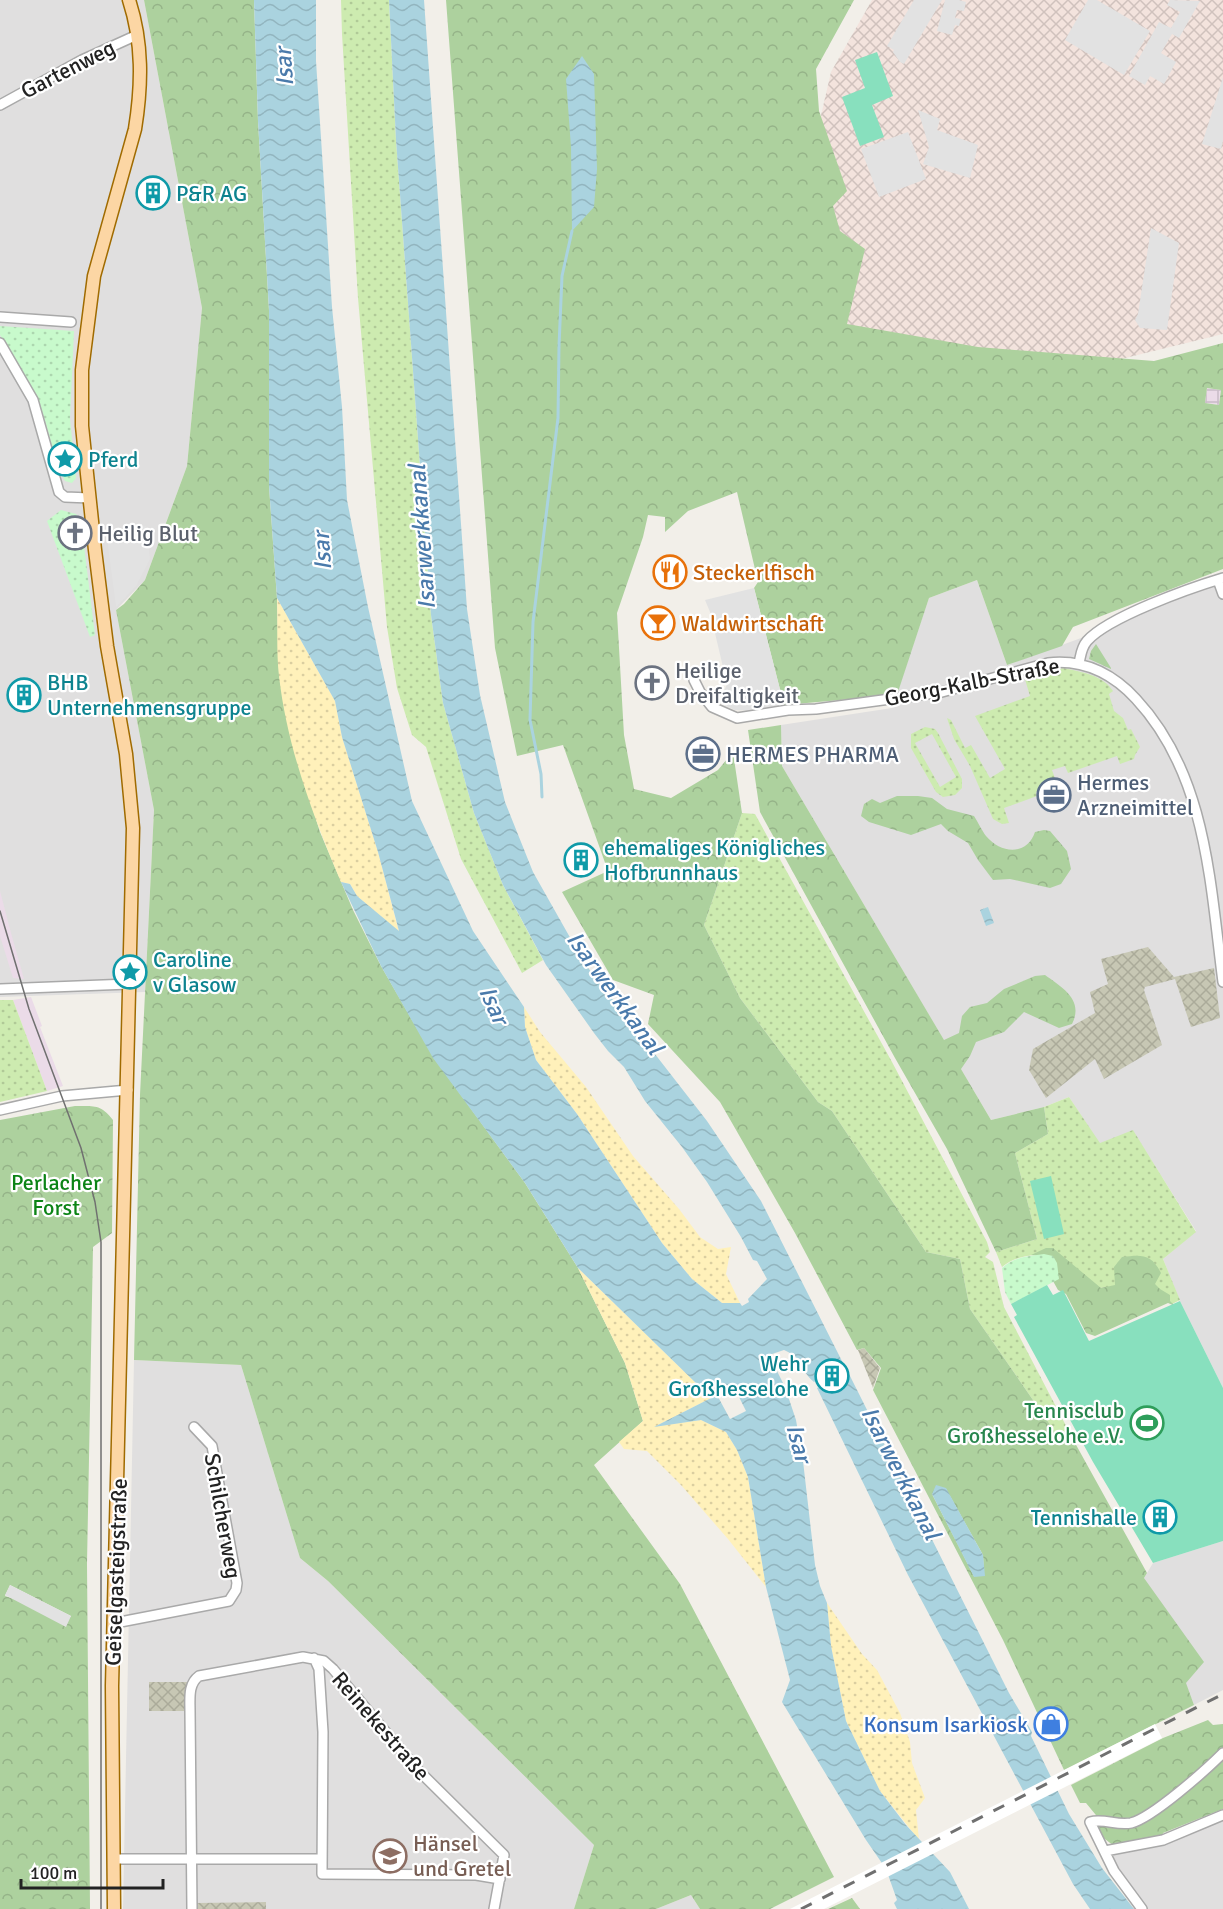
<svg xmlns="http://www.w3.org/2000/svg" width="1223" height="1909" viewBox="0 0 1223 1909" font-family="Signika,sans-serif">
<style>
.residential{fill:#e0dfdf}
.industrial{fill:url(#industrial-grid)}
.military{fill:url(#military-cross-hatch)}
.railway{fill:#ebdbe8}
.construction{fill:url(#construction-cross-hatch)}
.grass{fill:url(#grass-dots);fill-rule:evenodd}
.forest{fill:url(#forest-crowns);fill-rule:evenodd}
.sand{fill:url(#sand-dots)}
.park{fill:url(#park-dots)}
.pitch{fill:#88e0be}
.parking{fill:#e2e2e2}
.plaza{fill:#dddde8}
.water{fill:url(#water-waves)}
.pier{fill:#fff}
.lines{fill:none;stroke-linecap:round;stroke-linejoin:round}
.stream{stroke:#aad3df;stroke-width:3}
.minor-casing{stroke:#a9a9a9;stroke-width:12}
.major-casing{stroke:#a06b00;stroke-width:15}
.minor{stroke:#fff;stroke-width:9}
.major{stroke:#fcd6a4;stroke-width:12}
.tram{stroke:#707070;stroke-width:1.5}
.rail{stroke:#707070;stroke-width:3;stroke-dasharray:12 12;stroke-linecap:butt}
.labels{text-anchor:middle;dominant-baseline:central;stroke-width:4.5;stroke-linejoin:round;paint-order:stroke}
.street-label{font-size:22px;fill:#222;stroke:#fff}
.culture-label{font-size:22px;fill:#0d838f;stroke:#fff;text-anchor:start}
.worship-label{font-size:22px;fill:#5b616d;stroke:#fff;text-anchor:start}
.food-label{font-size:22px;fill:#c56008;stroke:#fff;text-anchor:start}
.service-label{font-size:22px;fill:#4e5e75;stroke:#fff;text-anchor:start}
.park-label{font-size:22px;fill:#0c8416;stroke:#fff}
.leisure-label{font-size:22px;fill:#27864d;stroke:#fff;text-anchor:end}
.shop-label{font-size:22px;fill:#366cbe;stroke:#fff;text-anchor:end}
.education-label{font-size:22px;fill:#785e54;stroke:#fff;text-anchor:start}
.water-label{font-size:24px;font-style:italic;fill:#4a7aab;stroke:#fff}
</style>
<defs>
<pattern id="industrial-grid" width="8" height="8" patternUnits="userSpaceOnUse" patternTransform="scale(1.5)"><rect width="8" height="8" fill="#ebdbe8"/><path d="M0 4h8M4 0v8" fill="none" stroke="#c9bcc7"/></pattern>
<pattern id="military-cross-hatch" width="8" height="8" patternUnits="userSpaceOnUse" patternTransform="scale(1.5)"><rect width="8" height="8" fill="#f3e3dd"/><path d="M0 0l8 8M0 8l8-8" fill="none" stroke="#d0c2bd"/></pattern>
<pattern id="construction-cross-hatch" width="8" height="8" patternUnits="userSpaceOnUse" patternTransform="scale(1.5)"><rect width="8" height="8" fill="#c7c7b4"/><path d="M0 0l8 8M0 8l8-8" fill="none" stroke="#abab9a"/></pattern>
<pattern id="grass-dots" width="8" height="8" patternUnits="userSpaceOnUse" patternTransform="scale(1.5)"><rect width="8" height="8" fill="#cdebb0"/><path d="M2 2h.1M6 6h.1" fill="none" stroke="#b0c997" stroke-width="1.8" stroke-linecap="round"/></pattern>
<pattern id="forest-crowns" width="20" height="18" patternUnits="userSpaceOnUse" patternTransform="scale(1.5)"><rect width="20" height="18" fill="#add19e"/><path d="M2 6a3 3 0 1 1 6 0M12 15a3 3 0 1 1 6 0" fill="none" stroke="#95b388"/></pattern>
<pattern id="sand-dots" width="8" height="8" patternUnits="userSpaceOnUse" patternTransform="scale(1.5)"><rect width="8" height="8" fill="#fff1ba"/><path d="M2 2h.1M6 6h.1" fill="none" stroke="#dacea0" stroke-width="1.8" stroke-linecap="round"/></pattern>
<pattern id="park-dots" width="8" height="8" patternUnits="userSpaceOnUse" patternTransform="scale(1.5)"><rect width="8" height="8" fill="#c8facc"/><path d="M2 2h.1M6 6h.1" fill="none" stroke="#acd6af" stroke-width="1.8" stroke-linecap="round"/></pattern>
<pattern id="water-waves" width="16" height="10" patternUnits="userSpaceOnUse" patternTransform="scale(1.5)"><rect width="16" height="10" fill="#aad3df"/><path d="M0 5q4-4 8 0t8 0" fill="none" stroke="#92b5bf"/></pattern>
</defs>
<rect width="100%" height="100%" fill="#f2efe9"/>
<!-- residential -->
<path class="residential" d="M0,0H144L202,308L187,466L145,580L116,610L154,810L145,992L0,997Z
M977,580L1007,665L1103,630L1171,598L1223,581V1388L1180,1301L1163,1259L1196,1231L1133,1131L1100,1144L1069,1097L1044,1107L991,1120L782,766L781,725L892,708L929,598Z
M134,1360L241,1365L300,1558L328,1581L594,1845L574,1909H123Z
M1223,1541V1690L1194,1705L1144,1578L1153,1563Z
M1223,1819V1909H1140L1113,1872L1114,1846L1162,1837Z
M691,1895L700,1909H656Z"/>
<!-- industrial -->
<path class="industrial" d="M1207,388L1221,390L1219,405L1205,403Z"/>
<!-- military -->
<path class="military" d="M872,0H1223V334L982,393L778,302L831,72Z"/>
<!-- railway -->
<path class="railway" d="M0,891L11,933L24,979L13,978L0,936Z
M31,997L42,1026L40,1027L63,1086L47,1091L13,1000Z"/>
<!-- construction -->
<path class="construction" d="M1148,947L1174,977L1214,968L1220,1018L1191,1027L1175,979L1145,987L1144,990L1162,1045L1104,1079L1095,1059L1046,1098L1029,1070L1033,1049L1095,1013L1090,992L1108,984L1101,959Z
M864,1348L880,1368L873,1388L858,1350Z
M149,1682H187L188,1711H149Z
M266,1902V1909H196V1903Z"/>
<!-- grass -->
<path class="grass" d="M341,0H389L396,140L431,615L443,703L474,813L503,885L543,960L522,973L461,859L426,747L412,735L397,688L387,627L358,298L342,34Z
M1064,668C1081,672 1103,675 1113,691L1109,694L1114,711L1123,718L1128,730L1131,729L1140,747L1135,755L1134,759L1120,764L1117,756L1068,773L1065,766L1052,770L1057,784L1036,792L1037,796L1004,808L1009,823L1002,824L993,819L970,766L954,739L947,718L951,720L965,748L971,745L990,778L1005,769L975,716L1030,696L1024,676Z
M925,727L935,729L938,733L962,779V788L955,795L943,797L936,792L911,748V734ZM932,734L956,777L940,787L915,743Z
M742,813L755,814L892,1062L987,1242L990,1252L985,1257L993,1262L1004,1307L1075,1443L1060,1439L970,1309L960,1259L926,1252L832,1111L818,1102L740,998L704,925Z
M0,1000H13L47,1091L0,1102Z
M1069,1097L1100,1143L1133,1130L1196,1232L1163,1259L1180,1300L1172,1304L1116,1277L1115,1286L1101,1288L1035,1255C1023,1256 1011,1259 1002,1267L996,1252L1037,1239L1015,1153L1048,1134L1044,1107Z"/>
<!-- forest -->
<path class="forest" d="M144,0H254L258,121L269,310V486L277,598L279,675L293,746L320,832L353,910L381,966L434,1058L525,1183L578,1268L625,1363L643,1421L594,1465L680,1584L834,1877L770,1909H700L691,1895L656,1909H574L594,1845L328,1581L300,1558L241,1365L134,1360L140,1095L154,810L116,610L124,604L145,580L187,466L202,308Z
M446,0H854L816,69L819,111L847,191L833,206L840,231L865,249L847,324L978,347L1154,361L1223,343V569L1073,627L1062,646L1007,665L977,580L929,598L897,695L784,705L754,588L758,582L737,492L688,511L665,532V517L648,515L643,537L617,613L624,735L634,789L671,798L718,770L733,752L742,813L704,925L740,998L818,1102L832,1111L926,1252L960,1259L970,1309L1060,1439L1075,1443L1147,1573L1144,1578L1204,1662L1186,1683L1194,1705L1064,1770L1003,1640L873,1390L881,1368L864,1348L857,1350L795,1233L720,1102L648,1024L654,995L613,980L562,892L608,871L563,745L517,756L495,648ZM1207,388L1221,390L1219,405L1205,403ZM946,1489L983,1555L984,1576H974L932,1494Z
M1096,644L1111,668V669L1089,659L1091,651Z
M781,725L782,766L944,1040L959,1033L962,1016L970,1007L987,1003L1004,989L1035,976L1045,975C1063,988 1084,1000 1072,1024L1059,1028L1024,1012L1004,1032L976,1042L970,1056L961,1069L991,1120L1044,1107L1048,1134L1015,1153L1037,1239L996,1252L947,1149L895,1058L760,812L748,730Z
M897,796H918L932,798L947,809L974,816C978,822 982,831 986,836C1001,854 1027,856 1035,832L1044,830L1050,831L1067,851L1071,869L1061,884L1050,888L1010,879L993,880L978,860L968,843L948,831L941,824L911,835L869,822L861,816L864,804L872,799L880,803Z
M75,1106C94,1106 101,1104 113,1120L112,1233L93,1247L87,1564L90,1909H0V1120ZM10,1585L71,1616V1617L5,1596Z
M1046,1248H1053L1101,1288L1115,1285L1114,1267L1122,1257C1141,1255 1151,1253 1161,1273L1155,1284L1160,1289L1170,1295V1301L1175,1306L1168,1303L1095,1336L1086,1333L1066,1294L1058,1290L1039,1256L1031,1255Z
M1208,1720L1213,1725L1223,1724V1809L1163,1833L1162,1837L1114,1846L1101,1836L1097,1827L1100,1820L1086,1803H1080L1071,1785L1163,1738Z
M852,1898L860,1909H828Z"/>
<!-- sand -->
<path class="sand" d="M277,598L335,701L342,737L378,852L399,932L357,896L350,884L341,882C313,816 287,747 279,676C276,650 278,623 277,598Z
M524,1007L540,1032L586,1087L633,1156L679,1209L700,1237L718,1249L731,1247L726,1274L740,1303H722L692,1279L662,1243L577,1114L536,1060L525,1027Z
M578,1268L699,1386L713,1394L716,1393L717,1395L656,1426L701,1420L726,1432L737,1450L748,1477L766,1587L728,1539L681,1485L647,1451L624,1449L619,1442L643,1421L625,1363Z
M827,1603L862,1654L877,1670L900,1713L910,1742L912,1763L925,1798L916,1810L919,1840L880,1791L846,1721L831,1646Z"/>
<!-- park -->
<path class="park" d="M0,326L74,331L70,419L76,478L72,483L65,481C51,455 49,424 36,396C26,375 12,355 0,335Z
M61,510L76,514L81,521L95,635L90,637L47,521Z
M1044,1254L1053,1256L1057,1263L1059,1279L1011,1304L1005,1292L1002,1268C1013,1257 1029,1256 1044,1254Z"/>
<!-- pitch -->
<path class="pitch" d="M877,52L893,96L872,105L884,137L860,146L842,97L865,88L855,60Z
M1051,1176L1064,1234L1044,1239L1030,1181Z
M1047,1285L1053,1295L1063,1290L1089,1341L1180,1301L1223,1388V1541L1153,1563L1093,1462L1014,1317L1017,1315L1011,1304Z"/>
<!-- parking -->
<path class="parking" d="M914,0H942L904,64L900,62L893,52L894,50L887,46Z
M945,0H959L966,2L964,11L957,10L955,18L961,19L959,26L955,25L952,35L937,31Z
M1088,0H1097L1150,31L1124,75L1065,40Z
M1170,0L1200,1L1179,38L1172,34L1161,53L1176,62L1164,84L1150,76L1145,85L1129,76L1159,22L1171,28L1180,12L1167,5Z
M1223,77V141L1221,149L1202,144Z
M918,110L940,119L937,130L978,145L970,178L923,164L929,147Z
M908,132L926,179L879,197L861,149Z
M1151,228L1179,243L1167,330L1140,328L1135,320L1138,314Z
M146,526L150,559L136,586L116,607L106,532Z
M754,588L784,705L752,711L735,710L719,703L727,684L710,612L705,600Z
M10,1585L71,1616L66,1627L5,1595Z"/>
<!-- plaza -->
<path class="plaza" d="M1049,1712L1055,1715L1053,1726L1044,1732L1041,1725Z"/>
<!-- water -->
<path class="water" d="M254,0H316V61L332,307L342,407L347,500L368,607L412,801L473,931L524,1007L525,1027L536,1060L577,1114L662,1243L692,1279L722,1303H740L742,1306L749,1302L748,1299L767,1279L757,1261L753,1260L741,1237L707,1182L682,1147L645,1101L624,1067L608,1051L594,1033L546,965L503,885L474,813L443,703L431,615L396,140L389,0H424L467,609L480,695L505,802L533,872L585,964L707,1121L761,1201L844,1365L814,1382C799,1370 805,1359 784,1350L769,1355L785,1387L796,1420L803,1461L815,1565L820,1586L827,1603L831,1646L846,1721L880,1791L906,1825L950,1872L969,1909H897L894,1903L897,1900L886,1869L866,1840L782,1702L790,1680L766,1587L748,1477L737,1450L726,1432L701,1420L654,1427L717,1395L730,1419L746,1411L733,1385L731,1386L732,1388L719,1395L717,1391L714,1394L699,1386L578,1268L525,1183L433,1058L381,966L341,882L350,884L357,896L399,931L378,852L342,737L335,701L277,598L269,486V310L258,121Z
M582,56L594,74L597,169L594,207L572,231L571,147L566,79Z
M988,907L994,923L986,926L980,910Z
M847,1370L1009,1693L1032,1732L1031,1736L1069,1814L1102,1868L1134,1909H1090L1073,1884L908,1575L817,1388L838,1378V1375Z
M936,1485L946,1488L983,1555L985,1576L974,1577L932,1494Z"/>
<!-- pier -->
<path class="pier" d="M1155,1724L1162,1738L824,1909H790Z"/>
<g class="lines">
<!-- stream -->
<path class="stream" d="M542,797L541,774L530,720L533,622L558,418L559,346L562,276L572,231"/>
<!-- minor casing -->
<g class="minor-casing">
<path id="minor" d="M0,105L82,60L137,35
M0,317L71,322
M0,343L33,400L59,492L65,497L90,498
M1218,580L1223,594
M1079,663C1081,655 1081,648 1087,641C1108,617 1190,588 1223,578
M694,680L700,692L712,707L737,718L788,710L816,709L942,692L1048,663C1084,659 1112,673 1136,699C1207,775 1210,884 1223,982
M0,989L129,984
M0,1110L62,1096L128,1090
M115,1623L229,1601L236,1590L237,1583L212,1446L194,1427
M314,1658L319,1669L323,1732L322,1874L476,1875L500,1879
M1105,1851L1163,1840L1223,1815
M113,1859H322
M192,1909L190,1711C190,1698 188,1684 199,1676L303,1657L324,1661L333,1669L416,1768L504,1855L494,1909
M1142,1909L1114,1871L1090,1822C1104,1818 1117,1826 1131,1823C1152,1818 1206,1770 1223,1753"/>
</g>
<!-- major casing -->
<g class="major-casing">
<path id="major" d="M114,1909L112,1686L133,828L126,754L107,646L95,550L82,426V370L94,276L135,129C142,85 143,43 129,0"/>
</g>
<!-- minor -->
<use href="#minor" class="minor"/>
<!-- major -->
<use href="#major" class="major"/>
<!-- tram -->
<path class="tram" d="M0,911L29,1009L81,1148L95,1202L101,1242V1909"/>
<!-- rail -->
<path class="rail" d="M801,1909L1223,1694"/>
</g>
<!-- icons -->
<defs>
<g id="building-ring" transform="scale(1.725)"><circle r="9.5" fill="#fff" stroke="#0f9aa8" stroke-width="1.5"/><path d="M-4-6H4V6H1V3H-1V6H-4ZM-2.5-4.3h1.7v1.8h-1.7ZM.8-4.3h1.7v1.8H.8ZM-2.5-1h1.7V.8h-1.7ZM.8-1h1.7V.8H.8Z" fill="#0f9aa8"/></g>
<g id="sight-ring" transform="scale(1.725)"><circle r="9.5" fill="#fff" stroke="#0f9aa8" stroke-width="1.5"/><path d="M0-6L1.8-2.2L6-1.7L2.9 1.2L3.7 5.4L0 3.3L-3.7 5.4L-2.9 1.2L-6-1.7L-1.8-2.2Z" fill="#0f9aa8"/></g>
<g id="church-ring" transform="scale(1.725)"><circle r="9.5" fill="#fff" stroke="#6b7280" stroke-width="1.5"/><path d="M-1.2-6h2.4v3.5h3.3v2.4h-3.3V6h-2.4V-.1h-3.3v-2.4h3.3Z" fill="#6b7280"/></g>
<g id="restaurant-ring" transform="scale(1.725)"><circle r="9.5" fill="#fff" stroke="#e8710a" stroke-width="1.5"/><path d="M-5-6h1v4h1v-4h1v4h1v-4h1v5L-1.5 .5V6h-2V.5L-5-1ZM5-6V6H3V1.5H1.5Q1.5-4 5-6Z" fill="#e8710a"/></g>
<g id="bar-ring" transform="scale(1.725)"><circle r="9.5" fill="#fff" stroke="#e8710a" stroke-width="1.5"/><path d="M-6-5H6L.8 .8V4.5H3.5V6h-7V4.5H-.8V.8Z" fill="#e8710a"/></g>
<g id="office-ring" transform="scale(1.725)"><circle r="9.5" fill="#fff" stroke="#5c6f8a" stroke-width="1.5"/><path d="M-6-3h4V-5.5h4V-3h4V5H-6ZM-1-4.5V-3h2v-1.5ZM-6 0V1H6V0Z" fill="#5c6f8a"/></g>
<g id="stadium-ring" transform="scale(1.725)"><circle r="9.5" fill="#fff" stroke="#2e9e5b" stroke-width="1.5"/><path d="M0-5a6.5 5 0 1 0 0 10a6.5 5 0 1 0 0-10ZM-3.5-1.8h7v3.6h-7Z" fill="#2e9e5b"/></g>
<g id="shop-ring" transform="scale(1.725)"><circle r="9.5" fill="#fff" stroke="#3f7fe0" stroke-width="1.5"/><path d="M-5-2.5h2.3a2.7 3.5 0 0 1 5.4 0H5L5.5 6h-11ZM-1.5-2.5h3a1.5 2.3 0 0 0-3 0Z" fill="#3f7fe0"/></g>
<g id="school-ring" transform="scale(1.725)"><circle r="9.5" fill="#fff" stroke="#8d6e63" stroke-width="1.5"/><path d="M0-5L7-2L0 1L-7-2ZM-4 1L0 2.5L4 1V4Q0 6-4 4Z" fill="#8d6e63"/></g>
</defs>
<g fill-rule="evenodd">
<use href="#building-ring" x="153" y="193"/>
<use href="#sight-ring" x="65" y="459"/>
<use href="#church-ring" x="75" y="533"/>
<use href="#restaurant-ring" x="670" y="572"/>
<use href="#bar-ring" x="658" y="623"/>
<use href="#church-ring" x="652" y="683"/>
<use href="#building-ring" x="24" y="695"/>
<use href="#office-ring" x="703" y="754"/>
<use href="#office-ring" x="1054" y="795"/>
<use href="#building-ring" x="581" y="860"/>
<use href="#sight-ring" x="130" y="972"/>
<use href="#building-ring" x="832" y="1376"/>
<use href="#stadium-ring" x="1147" y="1423"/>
<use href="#building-ring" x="1160" y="1517"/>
<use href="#shop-ring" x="1051" y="1724"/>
<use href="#school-ring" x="390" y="1856"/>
</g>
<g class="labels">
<!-- street labels -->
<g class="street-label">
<text transform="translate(68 69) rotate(-27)">Gartenweg</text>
<text transform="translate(972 682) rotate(-11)">Georg-Kalb-Straße</text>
<text transform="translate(223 1516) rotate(80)">Schilcherweg</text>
<text transform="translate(116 1572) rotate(-88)">Geiselgasteigstraße</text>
<text transform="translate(381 1726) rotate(49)">Reinekestraße</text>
</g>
<!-- culture labels -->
<g class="culture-label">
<text x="176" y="193">P&amp;R AG</text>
<text x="88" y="459">Pferd</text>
<text x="47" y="682">BHB<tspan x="47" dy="25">Unternehmensgruppe</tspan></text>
<text x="604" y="847">ehemaliges Königliches<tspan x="604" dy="25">Hofbrunnhaus</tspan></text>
<text x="153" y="959">Caroline<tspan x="153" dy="25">v Glasow</tspan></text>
<text x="809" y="1363" text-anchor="end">Wehr<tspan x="809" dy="25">Großhesselohe</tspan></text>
<text x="1137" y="1517" text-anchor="end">Tennishalle</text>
</g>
<!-- worship labels -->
<g class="worship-label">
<text x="98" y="533">Heilig Blut</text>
<text x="675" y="670">Heilige<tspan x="675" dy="25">Dreifaltigkeit</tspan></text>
</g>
<!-- food labels -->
<g class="food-label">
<text x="693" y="572">Steckerlfisch</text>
<text x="681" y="623">Waldwirtschaft</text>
</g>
<!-- service labels -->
<g class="service-label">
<text x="726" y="754">HERMES PHARMA</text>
<text x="1077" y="782">Hermes<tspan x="1077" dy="25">Arzneimittel</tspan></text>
</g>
<!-- park labels -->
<g class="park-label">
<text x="56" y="1182">Perlacher<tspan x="56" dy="25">Forst</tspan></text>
</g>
<!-- leisure labels -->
<g class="leisure-label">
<text x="1124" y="1410">Tennisclub<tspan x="1124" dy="25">Großhesselohe e.V.</tspan></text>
</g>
<!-- shop labels -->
<g class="shop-label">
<text x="1028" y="1724">Konsum Isarkiosk</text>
</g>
<!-- education labels -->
<g class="education-label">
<text x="413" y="1843">Hänsel<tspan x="413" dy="25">und Gretel</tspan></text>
</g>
<!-- water labels -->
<g class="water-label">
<text transform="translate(284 67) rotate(-94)">Isar</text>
<text transform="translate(422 537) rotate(-94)">Isarwerkkanal</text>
<text transform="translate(322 551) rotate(-94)">Isar</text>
<text transform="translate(615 993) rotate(54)">Isarwerkkanal</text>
<text transform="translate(494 1005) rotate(66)">Isar</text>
<text transform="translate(799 1443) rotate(75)">Isar</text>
<text transform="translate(901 1473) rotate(63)">Isarwerkkanal</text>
</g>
</g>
<!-- scale -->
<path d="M21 1879v9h142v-9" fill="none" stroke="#222222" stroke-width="3"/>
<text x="30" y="1879" font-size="18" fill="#222222" stroke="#ffffff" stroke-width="4.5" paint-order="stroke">100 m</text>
</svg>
